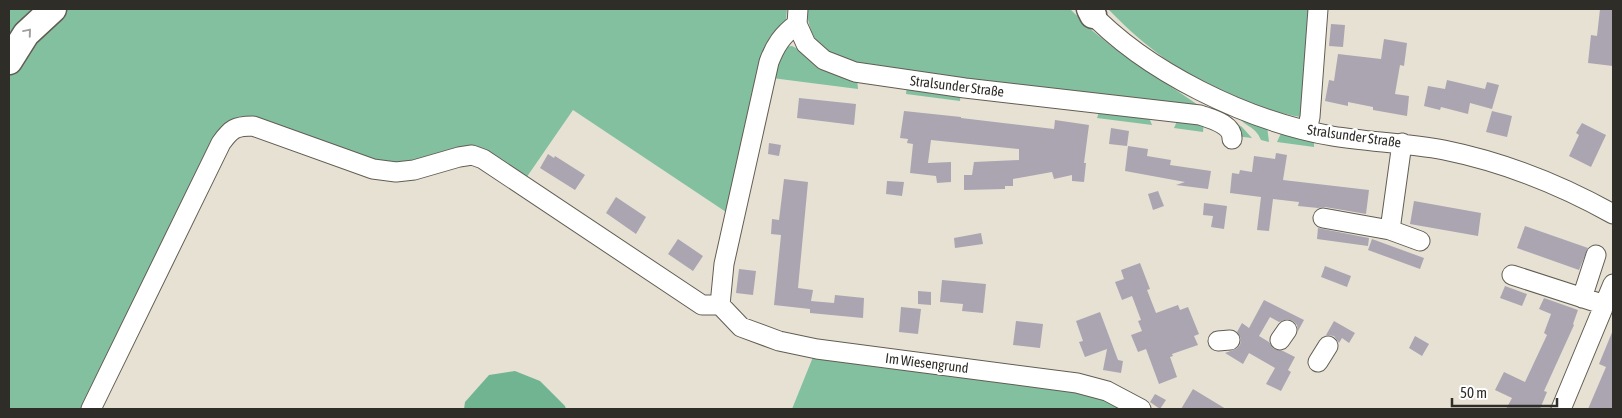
<svg xmlns="http://www.w3.org/2000/svg" width="1622" height="418" viewBox="0 0 1622 418" font-family="'Asap Condensed',sans-serif">
<style>
.green{fill:#82c0a0}
.forest{fill:#71b492}
.building{fill:#aaa5b1}
.lines{fill:none;stroke-linecap:round;stroke-linejoin:round}
.minor-casing{stroke:#625d52;stroke-width:21}
.highway-casing{stroke:#625d52;stroke-width:29}
.minor{stroke:#fff;stroke-width:19}
.highway{stroke:#fff;stroke-width:26}
.oneway{stroke:#a1a09e}
.labels{text-anchor:middle;dominant-baseline:central;stroke-width:5;stroke-linejoin:round;paint-order:stroke}
.street-label{font-size:14px;fill:#2f2d28;stroke:#fff}
</style>
<rect width="100%" height="100%" fill="#e7e1d4"/>
<!-- green -->
<path class="green" d="M9,9H44L9,50Z
M64,9H787L786,20L783,23L732,216L573,110L524,181L482,153L392,168L234,122L86,409H9V76L21,51Z
M807,9H1070L1094,32L1114,48L1201,107L1231,120L1242,127L1252,138L1235,136L1233,129L865,69C854,64 840,60 829,53C815,45 807,25 807,9Z
M1108,9H1315L1307,112L1300,117C1224,103 1161,64 1108,9Z
M792,46L857,78L858,89L772,78L785,47Z
M907,84L961,91L960,101L906,94Z
M1100,109L1148,115L1152,125L1097,118Z
M1238,116L1267,126L1269,142L1261,140C1255,125 1244,127 1238,116Z
M1178,119L1204,122L1203,132L1174,128Z
M1282,131L1314,141V147L1277,142Z
M815,352L1076,386L1130,409H792Z"/>
<!-- forest -->
<path class="forest" d="M515,371L540,381L565,406L566,409H464L465,402L489,375Z"/>
<!-- building -->
<path class="building" d="M1600,9H1613V66L1588,63L1591,35L1597,36Z
M1331,24L1345,25L1343,47L1329,46Z
M1384,39L1407,43L1404,66L1400,65L1395,94L1409,96L1407,116L1373,110V107L1348,102V106L1325,101L1329,80L1334,81L1338,54L1381,59Z
M1447,80L1485,89L1487,82L1499,85L1492,109L1470,103L1468,114L1441,107L1440,110L1424,106L1428,86L1445,89Z
M799,98L856,104L854,125L797,118Z
M904,111L961,117V118L1054,129L1055,120L1089,125L1084,163H1086L1084,182L1072,181V175L1054,179L1052,172L1013,179V186H1005V189L964,190V175H972L974,162L1019,160V149L931,140L928,163L951,162V182L937,183L936,176L910,173L913,144L907,143L908,139L900,138Z
M1492,111L1512,116L1507,137L1486,132Z
M1582,123L1606,135L1591,167L1569,156L1579,135L1576,133Z
M1111,128L1129,131L1127,146L1109,144Z
M769,143L781,145L779,156L768,154Z
M1128,146L1148,149L1147,156L1171,160L1170,165L1211,171L1208,189L1176,185L1185,182L1125,171Z
M1276,153L1287,155L1283,180L1369,190L1366,214L1325,207L1318,208L1298,206L1299,202L1273,199L1269,231L1257,230L1261,197L1230,193L1232,173L1239,174L1240,170L1252,172L1254,156L1275,159Z
M548,154L554,158L555,156L585,175L575,190L540,168Z
M784,179L808,182L798,288L813,290L811,301L834,303L835,295L864,298L863,318L810,313V309L774,305L781,235L771,234L772,219L779,220Z
M887,181L904,182L902,196L886,194Z
M1158,191L1164,206L1153,210L1148,194Z
M616,197L646,217L636,234L606,213Z
M1414,201L1481,213L1478,236L1410,224Z
M1204,203L1227,206L1224,229L1211,227L1213,216L1203,215Z
M1525,226L1588,248L1579,270L1517,248Z
M1318,228L1369,238L1368,246L1317,239Z
M981,233L983,244L955,248L954,238Z
M678,239L703,256L693,271L668,254Z
M1372,239L1424,258L1420,269L1368,250Z
M1140,263L1150,289L1147,290L1156,313L1178,305L1180,310L1188,307L1199,334L1194,336L1198,345L1172,354L1173,356L1170,357L1177,377L1159,384L1146,349L1138,352L1131,335L1142,331L1138,321L1141,320L1132,296L1122,300L1115,282L1124,279L1121,270Z
M1325,266L1351,276L1347,287L1321,277Z
M739,269L756,271L753,295L736,293Z
M942,280L986,284L983,313L962,311L963,304L940,302Z
M1505,286L1527,294L1522,306L1500,298Z
M918,291L931,292V305L918,304Z
M1544,298L1578,310L1573,324L1574,325L1544,391L1547,392L1540,409H1506L1512,398L1495,390L1504,372L1525,382L1547,335L1544,333L1551,314L1539,309Z
M1264,300L1304,320L1298,331L1297,325L1293,321L1287,319L1279,322L1270,317L1259,336L1269,342L1274,349L1283,351L1295,357L1288,370L1291,372L1281,391L1266,384L1275,368L1249,353L1243,364L1225,353L1236,349L1240,345L1241,339L1237,332L1242,323L1249,328Z
M901,307L921,309L918,334L899,332Z
M1100,312L1118,360L1123,361L1121,373L1103,370L1107,349L1085,357L1079,342L1083,341L1076,321Z
M1016,321L1043,324L1040,348L1013,345Z
M1334,321L1355,333L1349,343L1342,338L1339,343L1334,336L1326,335Z
M1613,330V409H1588L1606,367L1599,364Z
M1415,336L1429,344L1422,356L1409,348Z
M1193,389L1226,409H1181Z
M1155,394L1166,400L1160,409L1150,402Z"/>
<g class="lines">
<!-- minor casing -->
<g class="minor-casing">
<path id="minor" d="M798,9L797,24L806,44L824,60L855,72L965,88L1200,115C1211,119 1233,124 1232,139
M1087,9C1146,72 1247,121 1332,136C1369,142 1407,143 1444,150C1503,162 1561,185 1613,214
M1307,130L1310,117L1318,9
M1323,218L1390,230L1420,241
M1390,230L1402,143
M1512,275L1605,305
M1582,298L1596,255
M720,305L724,264L769,62C775,46 782,35 797,24
M1280,340L1287,330
M1218,341L1230,340
M1318,362L1328,346
M91,409L221,143C231,129 235,126 253,126L373,169L396,172L414,170L459,157L472,155L483,159L702,305H720L741,327L779,341L817,349L1077,383L1107,391L1141,409
M1561,409L1613,284"/>
</g>
<!-- highway casing -->
<g class="highway-casing">
<path id="highway" d="M1090,9L1093,15
M9,61L26,34L53,9"/>
</g>
<!-- minor -->
<use href="#minor" class="minor"/>
<!-- highway -->
<use href="#highway" class="highway"/>
</g>
<!-- one-way arrows -->
<defs><path id="oneway-chevron" d="M-2-3.5L2.5 0L-2 3.5" fill="none" stroke-width="1.6" stroke-linecap="round" stroke-linejoin="round" transform="scale(1.25)"/></defs>
<use class="oneway" href="#oneway-chevron" transform="translate(28 32) rotate(-50)"/>
<g class="labels">
<!-- street labels -->
<g class="street-label">
<text transform="translate(957 86) rotate(7)">Stralsunder Straße</text>
<text transform="translate(1354 136) rotate(8)">Stralsunder Straße</text>
<text transform="translate(927 363) rotate(7)">Im Wiesengrund</text>
</g>
</g>
<!-- border -->
<rect width="1622" height="418" fill="none" stroke="#2f2d28" stroke-width="20"/>
<!-- scale -->
<path d="M1452 398v8h105v-8" fill="none" stroke="#2f2d28" stroke-width="2.5"/>
<text x="1460" y="398" font-size="15" fill="#2f2d28" stroke="#ffffff" stroke-width="4" paint-order="stroke">50 m</text>
</svg>
